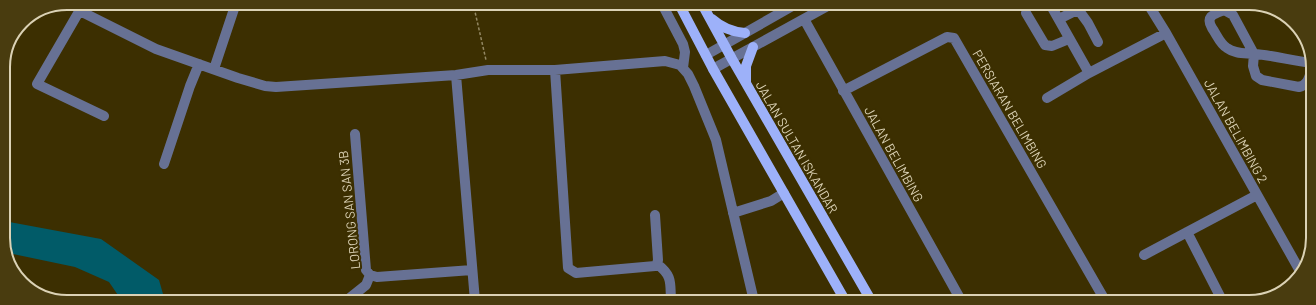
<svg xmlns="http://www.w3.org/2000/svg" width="1316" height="305" viewBox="0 0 1316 305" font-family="Barlow,sans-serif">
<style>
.water{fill:#015b68}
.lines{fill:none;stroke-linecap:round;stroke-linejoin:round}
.path{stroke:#938863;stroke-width:1.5;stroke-dasharray:3 2;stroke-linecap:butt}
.minor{stroke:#677194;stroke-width:10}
.major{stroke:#9db1f9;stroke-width:10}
.labels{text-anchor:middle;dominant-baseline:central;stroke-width:4;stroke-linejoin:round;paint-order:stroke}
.street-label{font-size:13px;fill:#dbd2b5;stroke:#3c2f01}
.rim{fill:none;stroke:#dbd2b5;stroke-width:2}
</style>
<rect width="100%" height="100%" fill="#3c2f01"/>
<!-- water -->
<path class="water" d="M4,221L101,239L159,280L165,301H122L109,282L75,267L13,254H6L4,251Z"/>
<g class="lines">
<!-- path -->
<path class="path" d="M473,3L486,60"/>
<!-- minor -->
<path class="minor" d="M84,3L37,84L104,116
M662,4L683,44L685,52L683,68
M1050,4L1089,73
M1148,4L1166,33L1300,271
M80,11L156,49L238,78L265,86L276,87L456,75L488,70H555L665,61L680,65L688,74L694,86L716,140L754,301
M1026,13L1045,45L1052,46L1069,39
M804,19L962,302
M1059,19L1073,12H1080L1088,23L1098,42
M706,55L796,4
M1312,63C1292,61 1273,55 1254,54C1244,53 1235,54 1227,48C1220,44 1217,35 1212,28C1205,16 1214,14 1224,10L1233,15L1254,54L1253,66L1256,76L1262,80L1299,87C1308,85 1309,77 1312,69
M214,69L236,3
M713,69L831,4
M555,70L568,268L576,273L655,266L657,264L658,260L655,215
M456,75L475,301
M843,91L947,37L954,38L1106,302
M1047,98L1089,73L1166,33
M355,134L366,270L370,275L377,277L472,270
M164,164L190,86L199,64
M733,213L771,201L784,193
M1187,232L1223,302
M1144,255L1257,195
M657,264C673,276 670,283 671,301
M346,301L366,285L370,275"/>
<!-- major -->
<path class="major" d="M679,4L713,69L846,302
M702,4L732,59L872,302
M712,19C722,28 732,32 745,33
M746,83V66L753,47"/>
</g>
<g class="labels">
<!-- street labels -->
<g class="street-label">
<text transform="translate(1010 109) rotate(60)">PERSIARAN BELIMBING</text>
<text transform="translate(1236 131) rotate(61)">JALAN BELIMBING 2</text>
<text transform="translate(797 147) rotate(60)">JALAN SULTAN ISKANDAR</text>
<text transform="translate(894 154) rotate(61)">JALAN BELIMBING</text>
<text transform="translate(349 210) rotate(-96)">LORONG SAN SAN 3B</text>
</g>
</g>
<!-- crop -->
<path d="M0 0H1316V305H0ZM67 10H1249A57 57 0 0 1 1306 67V238A57 57 0 0 1 1249 295H67A57 57 0 0 1 10 238V67A57 57 0 0 1 67 10Z" fill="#493c0f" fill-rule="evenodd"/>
<path class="rim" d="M67 10H1249A57 57 0 0 1 1306 67V238A57 57 0 0 1 1249 295H67A57 57 0 0 1 10 238V67A57 57 0 0 1 67 10Z"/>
</svg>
